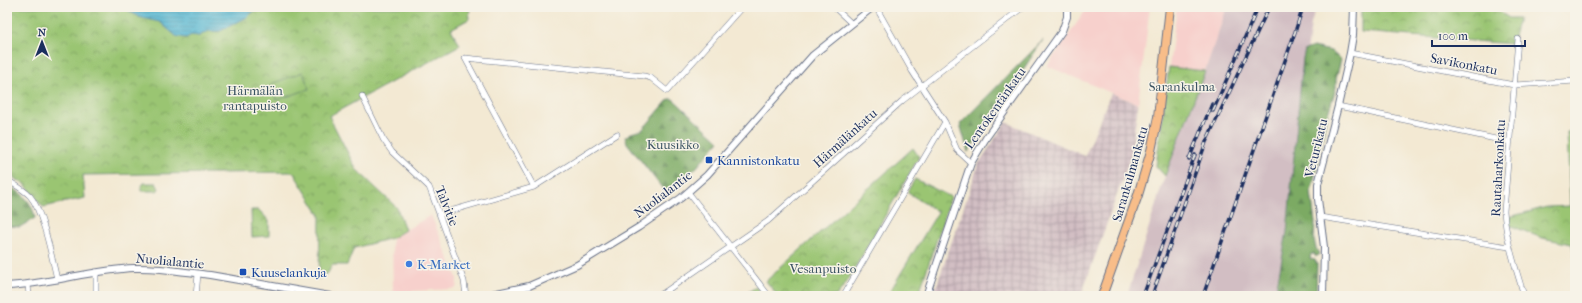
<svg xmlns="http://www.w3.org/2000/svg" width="1582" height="303" viewBox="0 0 1582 303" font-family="'IM FELL French Canon',serif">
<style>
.built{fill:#f7d0cc}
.industrial{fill:url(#industrial-grid)}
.railway{fill:#d2bec3}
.forest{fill:url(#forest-firs);stroke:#4b6c61}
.park{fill:url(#park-crowns);stroke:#5a7a68}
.garden{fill:#9ac572;stroke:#5a7a68}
.water{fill:url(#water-rules);stroke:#377298}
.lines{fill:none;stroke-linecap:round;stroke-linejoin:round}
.minor-casing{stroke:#677087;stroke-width:6}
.tertiary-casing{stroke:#677087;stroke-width:8}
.primary-casing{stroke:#677087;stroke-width:10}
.minor{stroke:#fff;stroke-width:5}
.tertiary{stroke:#fff;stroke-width:6}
.primary{stroke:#f8bd89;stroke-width:8}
.rail-casing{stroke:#1b2f5e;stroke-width:3.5}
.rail{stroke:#f7f3e8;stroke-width:2;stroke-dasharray:6;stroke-linecap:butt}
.transit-dot{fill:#1a4fb4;stroke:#f7f3e8;stroke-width:1.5}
.shop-dot{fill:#3f7fe0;stroke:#f7f3e8;stroke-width:1.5}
.labels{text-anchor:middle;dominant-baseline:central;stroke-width:3;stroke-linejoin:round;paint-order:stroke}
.street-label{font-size:13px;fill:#1b2f5e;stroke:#f7f3e8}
.park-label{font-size:13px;fill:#3b5463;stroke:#f7f3e8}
.transit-label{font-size:13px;fill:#164399;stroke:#f7f3e8;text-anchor:start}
.shop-label{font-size:13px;fill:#366cbe;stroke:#f7f3e8;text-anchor:start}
</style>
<defs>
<pattern id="industrial-grid" width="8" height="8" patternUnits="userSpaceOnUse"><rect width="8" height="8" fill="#d2bec3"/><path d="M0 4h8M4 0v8" fill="none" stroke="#aa9ba2"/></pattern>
<pattern id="forest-firs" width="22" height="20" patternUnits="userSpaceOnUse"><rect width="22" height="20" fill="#7baa64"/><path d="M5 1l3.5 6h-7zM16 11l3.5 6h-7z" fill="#648b56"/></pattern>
<pattern id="park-crowns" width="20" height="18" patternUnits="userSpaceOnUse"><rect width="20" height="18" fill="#9ac572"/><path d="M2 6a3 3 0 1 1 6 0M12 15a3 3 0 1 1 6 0" fill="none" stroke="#7da061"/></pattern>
<pattern id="water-rules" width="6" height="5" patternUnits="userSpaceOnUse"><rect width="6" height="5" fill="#53b6d1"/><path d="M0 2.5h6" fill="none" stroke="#4494ad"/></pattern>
</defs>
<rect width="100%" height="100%" fill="#f7f3e8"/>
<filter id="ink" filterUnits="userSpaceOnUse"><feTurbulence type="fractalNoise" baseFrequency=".025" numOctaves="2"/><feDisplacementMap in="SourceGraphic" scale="8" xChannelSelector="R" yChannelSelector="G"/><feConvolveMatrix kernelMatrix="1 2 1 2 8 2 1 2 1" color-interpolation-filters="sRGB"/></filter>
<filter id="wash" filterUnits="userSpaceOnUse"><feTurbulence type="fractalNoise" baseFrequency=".012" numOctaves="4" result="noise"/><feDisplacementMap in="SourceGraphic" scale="16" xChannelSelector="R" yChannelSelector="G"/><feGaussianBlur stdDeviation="0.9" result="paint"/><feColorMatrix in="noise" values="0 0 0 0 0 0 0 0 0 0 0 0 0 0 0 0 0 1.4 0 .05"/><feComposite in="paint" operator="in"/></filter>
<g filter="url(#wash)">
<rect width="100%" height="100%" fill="#f3e9d3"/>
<!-- built -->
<path class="built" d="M1088,7H1150L1138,104L1047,66Z
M1177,7H1227L1205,71L1169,67Z
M431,215L457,278V285L456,288L450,289L393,292L392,238Z"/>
<!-- industrial -->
<path class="industrial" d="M1111,93L1138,104L1131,155L1081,296H933L979,163L1006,122L1085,156Z"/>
<!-- railway -->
<path class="railway" d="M1227,7H1316L1311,24L1304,72L1289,229L1276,296H1127L1165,176L1205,71Z"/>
<!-- forest -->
<path class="forest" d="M1043,40L968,152L960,124Z
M1313,47L1331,51L1341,60L1336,79V88L1326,120L1317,167L1311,192L1315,223L1314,240L1316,248L1319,254L1316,257L1314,254H1311L1310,259L1315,260L1317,264L1316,296H1275L1287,232L1303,58L1305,50Z
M669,99H673L719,141L697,167L666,193L627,143L625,137L631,133L642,130Z
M7,184C22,194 32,200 35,218L20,227L7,226Z"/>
<!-- park -->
<path class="park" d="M7,7H123L139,17L160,22L170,31L199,36L208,31H220L247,17L258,7H470L469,19L451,29L460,45L329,116L356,169L397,208L405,230L392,238L354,248L347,265H332L328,273L319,279L320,215L293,172L83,175L85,198L43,207L24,183L7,175Z
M1361,7H1492L1509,18H1519L1512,44L1361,32Z
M1169,67L1205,71L1165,176L1156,166Z
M1575,131V259L1572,244L1542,238L1509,225V217L1547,207L1570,206L1567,132Z
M913,148L919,157L845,285L836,296H778L766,281Z
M915,179L951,197L918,296H887L938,212L907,192Z
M144,183H156L159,189L157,191H141V187Z
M251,210H259L269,221V236L252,237Z
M756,287L764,296H742Z"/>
<!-- garden -->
<path class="garden" d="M303,72L309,89L277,100L271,84Z"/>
<!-- water -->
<path class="water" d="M123,7H258L247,17L220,31H208L199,36L191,35L186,38L176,36L160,22L139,17Z"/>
</g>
<g filter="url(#ink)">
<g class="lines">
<!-- minor casing -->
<g class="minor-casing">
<path id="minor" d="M834,7L851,23
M876,7L912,71L945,122L957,150L971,163
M1518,39L1504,211C1506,241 1516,268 1524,296
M1350,53L1514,85L1575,81
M465,58L644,76L651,78L667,91L742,7
M465,58L534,187
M362,96L383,139L392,152L429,187L431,192L464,281L466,296
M1338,106L1510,142
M7,180C15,185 23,189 30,196C43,211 52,259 57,279
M688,192L769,296
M440,214L534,187L617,134
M1320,217L1509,247
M96,272V296
M28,284L29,296
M196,296L198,274
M659,296L768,221L902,101L1023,7
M843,296L945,122"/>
</g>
<!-- tertiary casing -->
<g class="tertiary-casing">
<path id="tertiary" d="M7,286C50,284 91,270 134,268C159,267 184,272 210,275C250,282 290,289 330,296
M483,296L529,286L577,265L639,227L681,198L707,175L813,55L873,7
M926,296L971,163L986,138L1062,31L1067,17V7
M1323,296L1324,247L1318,199V184L1338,106L1350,53L1353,35L1354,7"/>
</g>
<!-- primary casing -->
<g class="primary-casing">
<path id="primary" d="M1102,296L1138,195L1151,151L1158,117L1170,7"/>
</g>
<!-- minor -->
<use href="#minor" class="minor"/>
<!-- tertiary -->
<use href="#tertiary" class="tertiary"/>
<!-- primary -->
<use href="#primary" class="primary"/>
<!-- rail casing -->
<g class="rail-casing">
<path id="rail" d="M1213,111L1258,7
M1189,159L1212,104
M1143,296L1195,155
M1152,296L1206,142L1269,7
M1203,296L1295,32L1303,7"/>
</g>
<!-- rail -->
<use href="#rail" class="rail"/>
</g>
</g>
<!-- markers -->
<g class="transit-dot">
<rect x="705" y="156" width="8" height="8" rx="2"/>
<rect x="239" y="268" width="8" height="8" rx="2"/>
</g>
<circle class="shop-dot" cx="409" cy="264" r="4"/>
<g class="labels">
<!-- street labels -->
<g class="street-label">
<text transform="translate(1464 64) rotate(11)">Savikonkatu</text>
<text transform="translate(995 108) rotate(-55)">Lentokentänkatu</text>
<text transform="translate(845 138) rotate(-42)">Härmälänkatu</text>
<text transform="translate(1316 148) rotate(-76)">Veturikatu</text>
<text transform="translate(1498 168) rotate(-87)">Rautaharkonkatu</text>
<text transform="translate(1130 174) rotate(-74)">Sarankulmankatu</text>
<text transform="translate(663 194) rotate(-37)">Nuolialantie</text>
<text transform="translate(447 206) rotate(68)">Talvitie</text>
<text transform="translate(170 261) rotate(5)">Nuolialantie</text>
</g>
<!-- park labels -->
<g class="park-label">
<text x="1182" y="86">Sarankulma</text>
<text x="255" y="90">Härmälän<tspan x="255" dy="15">rantapuisto</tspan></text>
<text x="673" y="144">Kuusikko</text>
<text x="823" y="268">Vesanpuisto</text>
</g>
<!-- transit labels -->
<g class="transit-label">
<text x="717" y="160">Kannistonkatu</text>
<text x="251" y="272">Kuuselankuja</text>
</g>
<!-- shop labels -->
<g class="shop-label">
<text x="417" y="264">K-Market</text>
</g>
</g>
<!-- margin -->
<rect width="1582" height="303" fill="none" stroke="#f7f3e8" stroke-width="24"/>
<!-- north arrow -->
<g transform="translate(42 42)" stroke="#f7f3e8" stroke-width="3" paint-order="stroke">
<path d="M0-3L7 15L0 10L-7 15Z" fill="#1b2f5e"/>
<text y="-6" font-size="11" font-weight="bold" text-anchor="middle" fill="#1b2f5e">N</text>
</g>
<!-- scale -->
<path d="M1432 40v6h93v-6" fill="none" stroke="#1b2f5e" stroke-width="2"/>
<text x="1438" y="40" font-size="12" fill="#1b2f5e" stroke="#f7f3e8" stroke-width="3" paint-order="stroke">100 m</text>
</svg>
